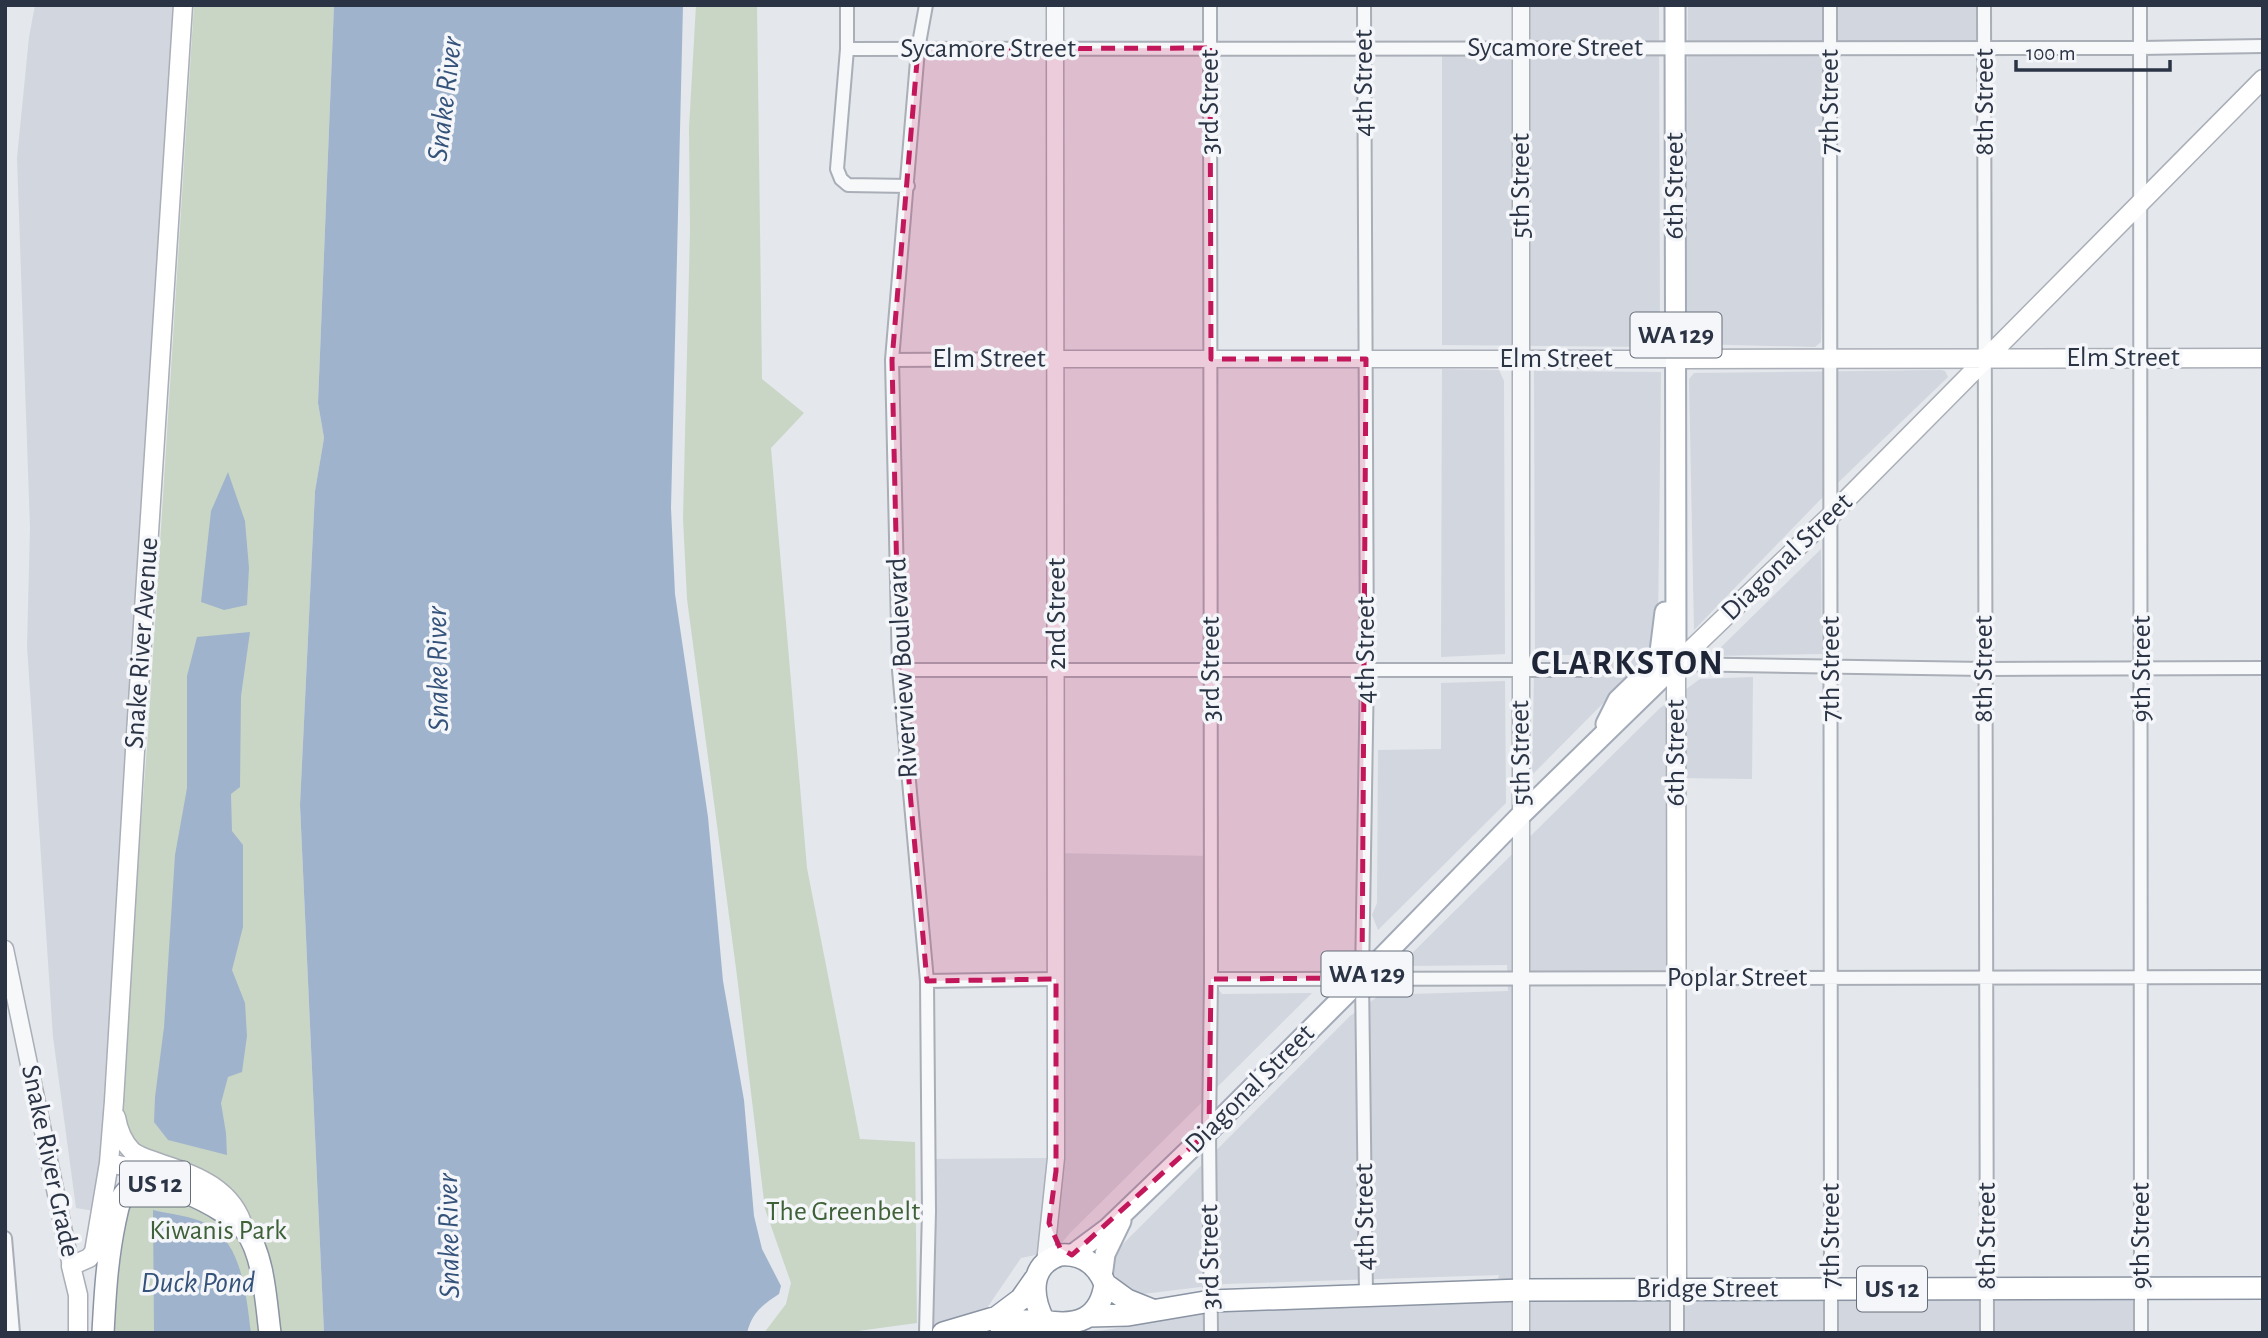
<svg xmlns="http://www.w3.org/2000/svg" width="2268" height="1338" viewBox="0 0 2268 1338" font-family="'Alegreya Sans',sans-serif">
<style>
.built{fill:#d2d6de}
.green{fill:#c9d6c5}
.water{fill:#9fb4cc}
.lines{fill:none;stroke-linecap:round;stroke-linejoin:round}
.minor-casing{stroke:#a9aeb7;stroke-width:16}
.tertiary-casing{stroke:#a9aeb7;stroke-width:19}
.secondary-casing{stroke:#a9aeb7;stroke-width:21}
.primary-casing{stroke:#a3abb8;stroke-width:23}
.trunk-casing{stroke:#8b94a3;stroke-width:24}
.minor{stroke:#f7f8fa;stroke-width:12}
.tertiary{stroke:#f7f8fa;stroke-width:16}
.secondary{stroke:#fff;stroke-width:18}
.primary{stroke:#fff;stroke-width:19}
.trunk{stroke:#fff;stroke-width:21}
.marked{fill:#c2185b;fill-opacity:0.2;stroke:#c2185b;stroke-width:5;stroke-dasharray:14 9;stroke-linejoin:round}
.labels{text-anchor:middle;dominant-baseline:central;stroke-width:7;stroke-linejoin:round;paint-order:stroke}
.shield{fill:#f4f6f9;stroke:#676e7b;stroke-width:2}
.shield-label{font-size:26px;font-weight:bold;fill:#2b3445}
.street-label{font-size:28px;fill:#2b3445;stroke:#f4f6f9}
.park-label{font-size:28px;fill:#3f6138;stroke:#f4f6f9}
.water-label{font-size:30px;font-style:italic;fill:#34527a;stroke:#f4f6f9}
.district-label{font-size:35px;font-weight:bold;letter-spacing:2px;fill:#1d2536;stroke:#f4f6f9}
</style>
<rect width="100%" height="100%" fill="#e4e7ec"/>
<!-- built -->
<path class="built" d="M35,5H183L101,1212L76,1208L53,1037L27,646L30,528L17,158L29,37Z
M1521,5H1659L1660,342L1655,347L1442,345V47L1521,48Z
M1688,5H1984V48H1829L1821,342L1815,347L1694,344L1686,336Z
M1442,369L1499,370L1504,381L1505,654L1441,657Z
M1941,370L1945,371L1948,377L1819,501L1694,630L1689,379L1694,373Z
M1534,371L1661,372L1658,627L1647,659L1532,775L1534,677H1594V655H1535Z
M1821,549L1822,654L1712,656Z
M1753,677L1752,779L1676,778L1677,978L1522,980L1521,1290L2141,1289V1333H1086L1222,1311L1492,1302L1499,1275L1225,1284L1143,1294L1113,1285V1254L1350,1016L1380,995L1508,991L1507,965L1399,966L1660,708L1700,679Z
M1505,681L1506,803L1378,930L1372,915L1377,903L1378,750L1441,749V683Z
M1056,853L1211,856V979L1222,994L1312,993L1070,1233L1055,1251L1021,1258L989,1305L966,1333H926L928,1159L1055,1158Z"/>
<!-- green -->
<path class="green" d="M194,5H334L318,403L324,438L315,491L300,805L324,1333H109L121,1164L123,1053L148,734Z
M696,5H757L762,379L804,413L771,448L807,868L860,1139L915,1142L917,1323L843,1333H764L786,1304L791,1283L765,1209L737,976L687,599L683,518L690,231L689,128Z"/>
<!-- water -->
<path class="water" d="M334,5H683L671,508L675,594L708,817L723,981L744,1100L754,1216L762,1249L781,1286L779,1294C762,1305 752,1313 747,1333H324L300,805L315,491L324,438L318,403Z
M228,472L245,521L249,568L247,605L224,610L201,602L211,511Z
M250,632L241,696L240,787L231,794L232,831L243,845V927L232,970L245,1003L247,1036L242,1072L228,1077L221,1103L226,1133L227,1155L168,1140L154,1122L155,1097L164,1027L175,855L187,788V676L197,637Z
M153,1210C169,1214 192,1216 207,1224C243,1244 246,1296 251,1333H154Z"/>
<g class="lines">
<!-- minor casing -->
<g class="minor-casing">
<path id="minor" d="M847,5V49L837,169L841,179L848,185L908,186
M1210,5L1211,979L1209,1131L1211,1333
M1364,5L1367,669L1362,978L1366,1295
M1830,5L1831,1333
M1984,5L1987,1333
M2140,5L2141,1333
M847,49L2140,48L2263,46
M892,360L1057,359
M1676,664L1984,669L2263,668
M899,670H1590
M1211,979L2263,977
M927,981L1056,979
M5,1238L13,1333
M1677,1289V1333
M926,1333L929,1211L927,981L899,670L892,360L918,49L926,5"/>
</g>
<!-- tertiary casing -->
<g class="tertiary-casing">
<path id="tertiary" d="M1521,5V1333
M1057,359H1676
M5,949L71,1266
M1045,1263L1056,1158L1055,5"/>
</g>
<!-- secondary casing -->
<g class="secondary-casing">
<path id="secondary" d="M1676,359L2263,358
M116,1117C118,1129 123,1142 132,1151C141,1158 152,1160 162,1164C197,1175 234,1190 244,1229
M109,1163L157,1173
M1677,1289L1676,664L1830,516L2263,79
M78,1333V1295L71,1266L89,1258L94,1252L109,1163L114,1101L136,734L183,5"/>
</g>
<!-- primary casing -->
<g class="primary-casing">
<path id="primary" d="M1606,724L1618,700L1652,667L1660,652L1665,612
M1072,1255L1107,1229L1209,1131L1362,978L1522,814L1676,664L1675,5
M1102,1277L1105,1254L1121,1221"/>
</g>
<!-- trunk casing -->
<g class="trunk-casing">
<path id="trunk" d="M1060,1255C1082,1253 1097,1264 1105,1284C1100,1320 1076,1327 1044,1321C1031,1296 1029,1265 1060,1255Z
M1105,1284L1127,1300L1152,1310
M1089,1316L1128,1315L1211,1301L1521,1290L2263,1288
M103,1333C105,1295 107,1259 115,1221C117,1213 118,1203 123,1196C144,1163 227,1208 245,1230C264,1254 266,1303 270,1333
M943,1333L997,1317L1021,1299L1035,1279
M1001,1333L1023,1321H1044"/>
</g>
<!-- minor -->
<use href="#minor" class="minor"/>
<!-- tertiary -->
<use href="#tertiary" class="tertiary"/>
<!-- secondary -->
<use href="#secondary" class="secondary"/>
<!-- primary -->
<use href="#primary" class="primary"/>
<!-- trunk -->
<use href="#trunk" class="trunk"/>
</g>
<!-- marked area -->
<path class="marked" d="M1210,48L1211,359H1366L1362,978L1211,979L1209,1131L1072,1255L1060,1248L1049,1223L1056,1171V979L927,981L899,670L892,360L918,49Z"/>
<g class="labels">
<!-- shield labels -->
<g class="shield">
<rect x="1630.5" y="312.5" width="91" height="45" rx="5"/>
<rect x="1321.5" y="951.5" width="91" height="45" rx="5"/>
<rect x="120" y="1161.5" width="70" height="45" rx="5"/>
<rect x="1857" y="1266.5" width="70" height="45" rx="5"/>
</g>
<g class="shield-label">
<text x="1676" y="335">WA 129</text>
<text x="1367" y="974">WA 129</text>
<text x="155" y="1184">US 12</text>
<text x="1892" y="1289">US 12</text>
</g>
<!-- street labels -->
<g class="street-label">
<text x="1555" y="48">Sycamore Street</text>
<text x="988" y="49">Sycamore Street</text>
<text transform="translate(1364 83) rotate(-90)">4th Street</text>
<text transform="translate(1210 102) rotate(-90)">3rd Street</text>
<text transform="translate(1830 102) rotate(-90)">7th Street</text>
<text transform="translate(1985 102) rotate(-90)">8th Street</text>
<text transform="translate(1521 186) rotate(-90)">5th Street</text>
<text transform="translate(1675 186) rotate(-90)">6th Street</text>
<text x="2123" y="358">Elm Street</text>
<text x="989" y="359">Elm Street</text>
<text x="1556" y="359">Elm Street</text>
<text transform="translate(1787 557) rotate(-44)">Diagonal Street</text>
<text transform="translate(1057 614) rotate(-90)">2nd Street</text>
<text transform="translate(142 643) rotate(-86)">Snake River Avenue</text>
<text transform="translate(1366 650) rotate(-90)">4th Street</text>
<text transform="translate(903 668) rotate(-93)">Riverview Boulevard</text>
<text transform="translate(1211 669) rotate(-90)">3rd Street</text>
<text transform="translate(1831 669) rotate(-90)">7th Street</text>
<text transform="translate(1984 669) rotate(-90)">8th Street</text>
<text transform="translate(2142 669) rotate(-90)">9th Street</text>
<text transform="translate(1521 753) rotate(-91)">5th Street</text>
<text transform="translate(1676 753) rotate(-90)">6th Street</text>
<text x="1737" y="978">Poplar Street</text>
<text transform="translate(1250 1089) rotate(-45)">Diagonal Street</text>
<text transform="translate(50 1161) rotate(78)">Snake River Grade</text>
<text transform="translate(1365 1217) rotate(-91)">4th Street</text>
<text transform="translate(1831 1236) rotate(-90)">7th Street</text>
<text transform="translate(1987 1236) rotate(-90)">8th Street</text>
<text transform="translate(2141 1236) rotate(-90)">9th Street</text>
<text transform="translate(1210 1257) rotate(-91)">3rd Street</text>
<text x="1707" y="1289">Bridge Street</text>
</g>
<!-- park labels -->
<g class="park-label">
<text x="843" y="1212">The Greenbelt</text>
<text x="218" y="1231">Kiwanis Park</text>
</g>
<!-- water labels -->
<g class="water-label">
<text transform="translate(445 99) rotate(-83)">Snake River</text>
<text transform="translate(438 669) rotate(-91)">Snake River</text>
<text transform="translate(449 1236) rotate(-91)">Snake River</text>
<text x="198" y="1283">Duck Pond</text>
</g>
<!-- district labels -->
<g class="district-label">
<text x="1628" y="663">CLARKSTON</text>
</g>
</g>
<!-- border -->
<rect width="2268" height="1338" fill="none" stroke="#2b3445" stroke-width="14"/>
<!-- scale -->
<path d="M2016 60v10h154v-10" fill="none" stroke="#2b3445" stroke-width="3.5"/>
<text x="2026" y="60" font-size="21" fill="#2b3445" stroke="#f4f6f9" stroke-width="5" paint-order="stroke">100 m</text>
</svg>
